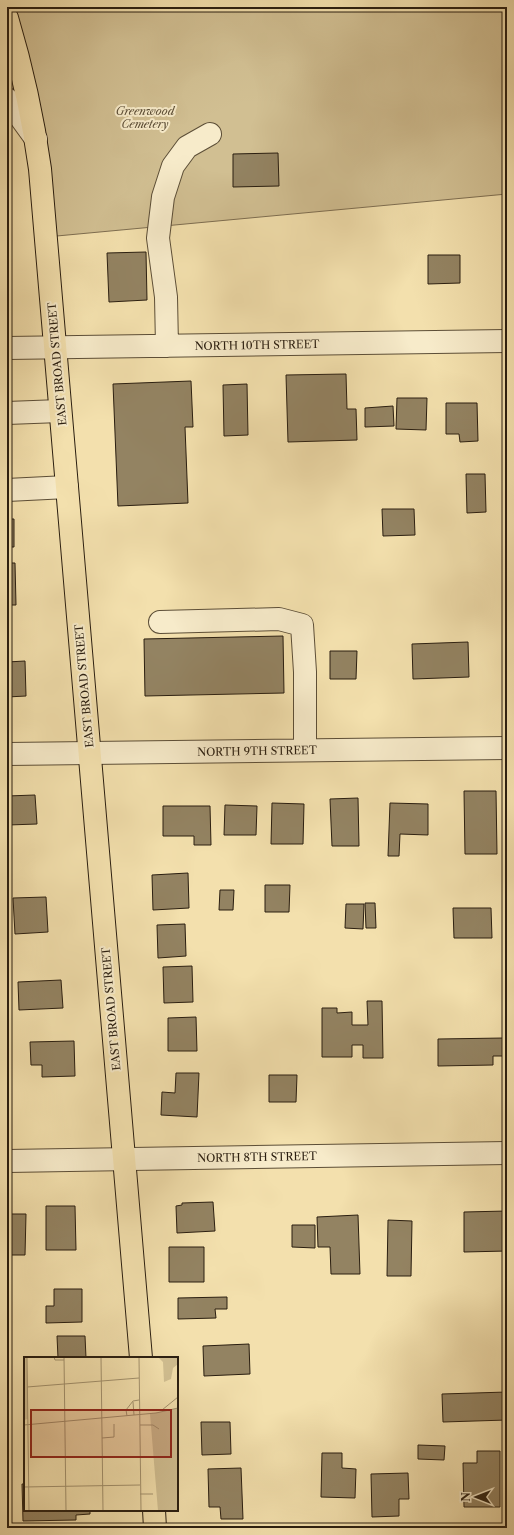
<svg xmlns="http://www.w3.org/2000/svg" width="514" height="1535" viewBox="0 0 514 1535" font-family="'Libre Caslon Text',serif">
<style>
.green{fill:#d1bf92;stroke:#7e6e51}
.building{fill:#938362;stroke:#2a1e10}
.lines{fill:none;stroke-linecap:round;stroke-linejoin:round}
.minor-casing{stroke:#5c4e37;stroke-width:24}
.major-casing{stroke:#2a1e10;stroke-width:24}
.minor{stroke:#f7ebca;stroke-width:22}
.major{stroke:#f3e0ad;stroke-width:22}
.labels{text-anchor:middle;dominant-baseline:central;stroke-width:4;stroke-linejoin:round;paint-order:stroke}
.park-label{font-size:11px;font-style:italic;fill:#5c4e37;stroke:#f7ebca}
.street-label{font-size:11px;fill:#2a1e10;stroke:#f7ebca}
.inset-road{fill:none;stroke:#a3926e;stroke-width:1}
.view{fill:#8f2418;fill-opacity:0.15;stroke:#8f2418;stroke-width:2}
.inset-edge{fill:none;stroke:#2a1e10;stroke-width:2}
</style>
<rect width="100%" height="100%" fill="#f3e0ad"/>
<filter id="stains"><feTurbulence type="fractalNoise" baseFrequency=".005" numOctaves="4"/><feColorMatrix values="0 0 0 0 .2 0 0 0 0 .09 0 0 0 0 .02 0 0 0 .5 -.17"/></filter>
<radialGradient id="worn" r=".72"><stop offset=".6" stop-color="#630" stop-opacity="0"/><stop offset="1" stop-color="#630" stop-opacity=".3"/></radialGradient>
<!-- green -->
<path class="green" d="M7,7H507V194L46,237L7,18Z"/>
<!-- building -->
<path class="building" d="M278,153L279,186L233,187V154Z
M146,252L147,300L109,302L107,253Z
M428,255H460V283L428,284Z
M346,374L347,409H356L357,440L288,442L286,375Z
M191,381L193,427H185L188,503L118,506L113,384Z
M247,384L248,435L224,436L223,385Z
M397,398H427L426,430L396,429Z
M446,403H477L478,441L460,442L459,434H446Z
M393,406L394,426L365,427V408Z
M466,474H485L486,512L467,513Z
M382,509H414L415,535L383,536Z
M7,519H14V547H7Z
M7,563H15L16,605H7Z
M283,636L284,693L145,696L144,639Z
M468,642L469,677L413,679L412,644Z
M330,651H357L356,679H330Z
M25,661L26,696L7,697V662Z
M464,791H496L497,854H465Z
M35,795L37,824L8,825L7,796Z
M358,798L359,846H332L330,799Z
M272,803L304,804L303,844H271Z
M390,803L428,804V835L400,834L399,856H388Z
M225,805L257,806L256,835H224Z
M163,806H210L211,845H194V836H163Z
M188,873L189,908L153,910L152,875Z
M265,885H290L289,912H265Z
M220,890H234L233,910H219Z
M46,897L48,932L15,934L13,898Z
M365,903H375L376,928H366Z
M346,904H364L363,929L345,928Z
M453,908H491L492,938H454Z
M185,924L186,956L158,958L157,925Z
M192,966L193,1002L164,1003L163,967Z
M61,980L63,1008L19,1010L18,982Z
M367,1001H382L383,1058H363V1045H352V1057H322V1008H337V1013L352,1012V1025H368Z
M196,1017L197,1051H168V1018Z
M504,1038V1056H493V1065L438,1066V1039Z
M74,1041L75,1076L42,1077V1065H31L30,1042Z
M176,1073H199L197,1117L161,1115L162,1092L175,1093Z
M269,1075H297L296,1102H269Z
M213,1202L215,1231L177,1233L176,1206L182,1205V1203Z
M46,1206H75L76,1250H46Z
M507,1211V1251L464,1252V1212Z
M7,1214H26L25,1255H7Z
M358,1215L360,1274H331L330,1247H318L317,1217Z
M388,1220L412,1221L411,1276H387Z
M292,1225H315V1248L292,1247Z
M169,1247H204V1282H169Z
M54,1289H82V1322L46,1323V1306H54Z
M227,1297V1309H215L216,1318L178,1319V1298Z
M57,1336H85L86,1358H58Z
M249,1344L250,1374L204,1376L203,1346Z
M507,1392V1420L443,1422L442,1394Z
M201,1422H230L231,1454L202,1455Z
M418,1445L445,1446L444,1460L418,1459Z
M477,1451H500V1507H464L463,1463H477Z
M322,1453H342V1468L356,1469L355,1498L321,1497Z
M241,1468L243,1519H221L220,1507H209L208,1469Z
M408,1473L409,1499H399V1516L372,1517L371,1474Z
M22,1484H25V1510H90V1514L76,1515V1520L23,1521Z"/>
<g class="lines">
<!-- minor casing -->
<g class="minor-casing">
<path id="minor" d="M7,99L36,139
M167,346L166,297L158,238L163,197L173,166L187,147L210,134
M7,348L507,341
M7,413L60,411
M7,490L67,487
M160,622L279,619L302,625L305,672V750
M7,754L507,748
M7,1161L507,1153"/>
</g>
<!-- major casing -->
<g class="major-casing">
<path id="major" d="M7,18C22,68 33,118 40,169L141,1358
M154,1510L155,1528"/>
</g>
<!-- minor -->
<use href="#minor" class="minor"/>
<!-- major -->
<use href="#major" class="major"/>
</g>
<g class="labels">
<!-- park labels -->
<g class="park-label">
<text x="145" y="111">Greenwood<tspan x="145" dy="13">Cemetery</tspan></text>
</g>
<!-- street labels -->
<g class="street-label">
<text transform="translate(257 345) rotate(-1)">NORTH 10TH STREET</text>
<text transform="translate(57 364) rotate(-95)">EAST BROAD STREET</text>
<text transform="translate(84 686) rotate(-95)">EAST BROAD STREET</text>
<text transform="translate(257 751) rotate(-1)">NORTH 9TH STREET</text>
<text transform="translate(111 1009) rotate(-95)">EAST BROAD STREET</text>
<text transform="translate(257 1157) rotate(-1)">NORTH 8TH STREET</text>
</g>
</g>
<!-- overview -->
<g transform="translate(24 1357)">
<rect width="154" height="154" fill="#f3e0ad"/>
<path d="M0,0H3L4,62L0,63ZM134,0H154V7L149,11L147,22L140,25L139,5ZM154,51V154H134L126,57Z" fill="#d1bf92"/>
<path class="inset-road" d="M3,0L5,154M30,0L31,3H40M40,0L42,154M77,0L79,154M115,0L117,154M3,30L115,21M109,45L110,58M138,53L154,40M103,59L102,53L109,44L115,43M0,68L132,56L154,51M116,68H129L135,72M78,81L90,80V67M0,130L116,128M116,137H129"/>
<path class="view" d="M7,53H147V100H7Z"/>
<rect width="154" height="154" class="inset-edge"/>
</g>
<!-- margin -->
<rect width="514" height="1535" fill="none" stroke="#f3e0ad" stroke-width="24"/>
<rect x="8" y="8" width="498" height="1519" fill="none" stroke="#2a1e10" stroke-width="2"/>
<rect x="12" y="12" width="490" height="1511" fill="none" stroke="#2a1e10"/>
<!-- north arrow -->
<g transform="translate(476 1497) rotate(270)" stroke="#f7ebca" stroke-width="3" paint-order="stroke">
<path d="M0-3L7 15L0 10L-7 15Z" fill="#2a1e10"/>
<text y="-6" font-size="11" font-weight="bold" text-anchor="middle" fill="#2a1e10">N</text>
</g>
<rect width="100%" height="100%" filter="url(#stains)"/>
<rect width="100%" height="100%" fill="url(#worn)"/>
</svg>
